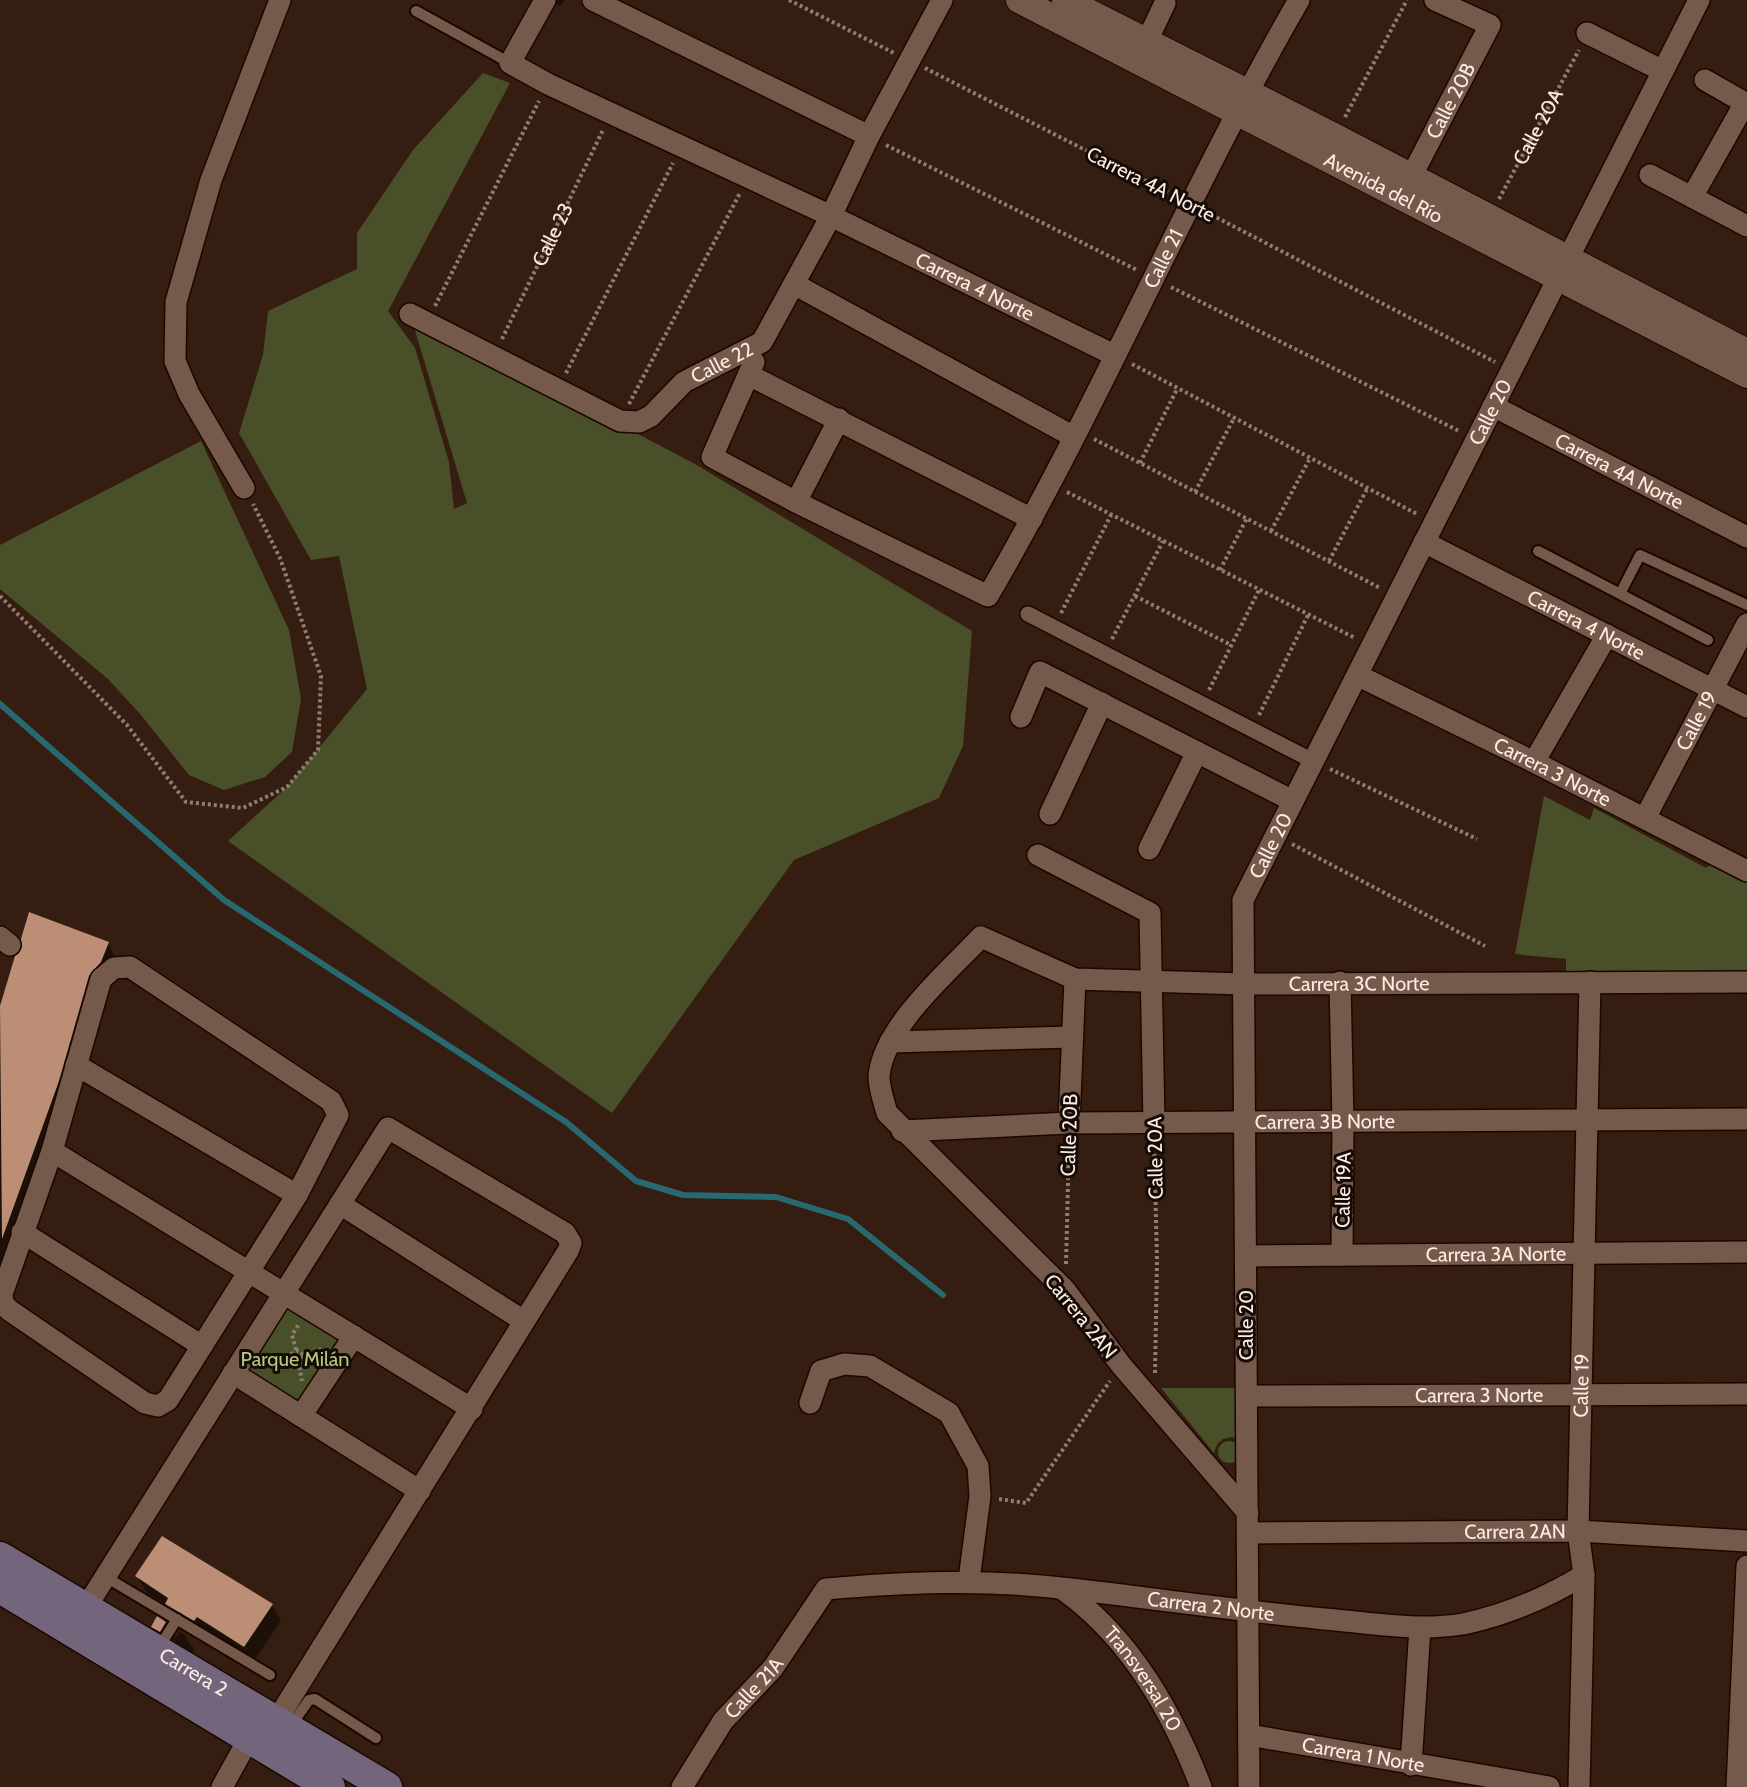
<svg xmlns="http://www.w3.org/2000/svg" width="1747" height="1787" viewBox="0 0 1747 1787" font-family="Cabin,sans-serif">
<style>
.green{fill:#494f28}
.shadow{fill:#0007}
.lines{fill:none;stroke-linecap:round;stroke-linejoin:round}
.stream{stroke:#286871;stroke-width:6}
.building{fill:#bc8e76}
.service-casing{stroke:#1c0700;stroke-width:14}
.pedestrian-casing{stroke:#1c0700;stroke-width:18}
.minor-casing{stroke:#1c0700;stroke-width:24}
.tertiary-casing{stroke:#1c0700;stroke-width:28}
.secondary-casing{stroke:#1c0700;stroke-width:33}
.path{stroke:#907c71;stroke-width:4;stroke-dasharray:3 3;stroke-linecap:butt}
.service{stroke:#75594a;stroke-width:10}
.pedestrian{stroke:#75594a;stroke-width:15}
.minor{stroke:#75594a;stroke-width:21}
.tertiary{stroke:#75594a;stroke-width:26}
.secondary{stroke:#73657c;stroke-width:30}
.labels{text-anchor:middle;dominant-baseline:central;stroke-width:6;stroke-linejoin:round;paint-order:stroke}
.street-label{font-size:20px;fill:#fcebe3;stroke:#150b06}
.park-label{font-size:20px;fill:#b9c77f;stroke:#150b06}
</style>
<rect width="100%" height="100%" fill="#351e11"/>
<!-- green -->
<path class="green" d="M483,73L510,83L388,311L415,348L449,462L454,509L467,503L410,314L695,464L972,631L963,746L939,798L794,860L612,1113L228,841L287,787L367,689L339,556L311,560L239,433L263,355L268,311L357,269V233L413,150Z
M201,441L289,630L301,699L292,752L265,777L224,790L189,775L141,715L108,679L0,589V545Z
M1544,796L1590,820L1594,808L1706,868L1717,859L1747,876V973H1566V959L1515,954Z
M289,1304L351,1341L305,1411L243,1370Z
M1161,1388H1239L1241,1444L1233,1437C1222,1438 1217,1441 1214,1453Z
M1218 1452a11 11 0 1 1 22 0a11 11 0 1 1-22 0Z"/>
<!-- shadow -->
<path class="shadow" d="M533,0H565L561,6L555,4L545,10Z
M108,943L116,958L0,1284V1011L17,957Z
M137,1576L272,1605L281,1621L253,1662L175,1619L168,1606L146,1592Z
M165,1623L175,1639L180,1632L185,1635L194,1650L189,1658L183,1655L174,1639L169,1646L161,1642L153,1627Z"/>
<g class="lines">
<!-- stream -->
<path class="stream" d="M0,704L224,900L566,1122L636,1181L683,1195L776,1197L848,1219L943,1295"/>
</g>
<!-- building -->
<path class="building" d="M29,912L109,942L101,962L89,976L59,1081L2,1239L0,1006L15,956L22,947L21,939Z
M162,1536L273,1604L244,1647L197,1617L194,1621L165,1604L168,1598L135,1576Z
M157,1616L166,1622L160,1632L151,1627Z"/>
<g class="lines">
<!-- service casing -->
<g class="service-casing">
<path id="service" d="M416,11L510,63
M1538,551L1708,640
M1620,594L1640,555L1747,605
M104,1576L270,1675
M158,1649L177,1619
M290,1727L309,1700L315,1699L376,1738"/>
</g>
<!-- pedestrian casing -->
<g class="pedestrian-casing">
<path id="pedestrian" d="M1028,614L1313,761"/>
</g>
<!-- minor casing -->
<g class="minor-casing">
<g id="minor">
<path id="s3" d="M545,0L510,63L548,84L831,216L1114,355"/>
<path d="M593,0L869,136"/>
<path d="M1587,33L1663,71"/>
<path d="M1146,43L1165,3"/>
<path d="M1705,80L1747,104"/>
<path d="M1650,175L1747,226"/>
<path id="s4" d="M1411,177L1490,25L1435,0"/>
<path d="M1692,197L1745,103"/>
<path d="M794,284L1074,437"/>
<path id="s5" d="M410,314L620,421L639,422L651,416L684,382L762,342L831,216L869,136L942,0"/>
<path d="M754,362L712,457L796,502L839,419"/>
<path d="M749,375L1032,519"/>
<path id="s6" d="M1493,406L1747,537"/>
<path d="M244,488L189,394L175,361L176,302L211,180L280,0"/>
<path id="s7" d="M796,502L988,596C1101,402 1187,194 1299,0"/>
<path id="s8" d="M1424,542L1747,707"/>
<path id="s9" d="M1357,675L1534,762L1747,871"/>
<path d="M1021,717L1040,672L1293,801"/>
<path d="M1534,762L1607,635"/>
<path d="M1050,814L1102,703"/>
<path id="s10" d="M1645,818L1747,624"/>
<path d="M1149,849L1197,752"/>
<path d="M1038,855L1150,913L1154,1123"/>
<path d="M0,937L10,945"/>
<path d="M130,967L331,1101L338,1115L297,1195L168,1400L158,1406L145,1403L9,1310L3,1303L2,1294L52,1151L101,979L114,968Z"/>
<path d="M1340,982L1343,1122L1342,1255"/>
<path d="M890,1042L1072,1037"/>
<path d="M76,1065L297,1195"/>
<path d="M1069,1123L1075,979"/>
<path id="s11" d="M902,1131L1069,1123L1747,1119"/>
<path d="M52,1151L472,1409"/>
<path d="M340,1204L524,1321"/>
<path d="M22,1232L202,1346"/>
<path id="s12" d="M1246,1256L1747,1252"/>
<path d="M233,1373L420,1491"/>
<path id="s13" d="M1247,1396L1747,1394"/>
<path d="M810,1403L821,1371L844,1364L870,1366L949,1413L978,1466L980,1496L969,1580"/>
<path d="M301,1416L354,1336"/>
<path id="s14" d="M1248,1513L1121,1365L1065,1290L887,1113C884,1102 879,1088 879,1077C882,1028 949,971 981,937L1075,979L1244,984L1747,982"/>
<path id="s15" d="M1248,1533L1578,1531L1747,1541"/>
<path id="s16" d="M1062,1589C1129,1636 1172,1711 1201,1787"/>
<path d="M85,1609L388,1128L565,1233L571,1243L568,1251L275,1723"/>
<path id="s17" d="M1249,1735L1549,1787"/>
<path d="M1411,1765L1420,1628"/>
<path d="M222,1787L248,1740"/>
<path id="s18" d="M682,1787L723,1721L773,1668L826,1589C905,1582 982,1579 1061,1588C1153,1598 1244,1612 1336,1620C1378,1624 1421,1631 1463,1624C1506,1615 1546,1598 1584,1575"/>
<path id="s19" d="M1249,1787L1243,900L1699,0"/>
<path id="s20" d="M1579,1787L1584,1575L1578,1531L1590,982"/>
<path d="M1737,1787L1747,1566"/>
</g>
</g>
<!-- tertiary casing -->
<g class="tertiary-casing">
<g id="tertiary">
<path id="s21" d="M1019,0L1747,375"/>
<path d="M1065,0L1334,136L1747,352"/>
</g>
</g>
<!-- secondary casing -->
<g class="secondary-casing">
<g id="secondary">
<path id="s22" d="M0,1557L387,1787"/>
<path d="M0,1588L330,1787"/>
</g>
</g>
<!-- path -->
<g class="path">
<path d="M789,0L894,53"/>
<path d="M925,68L1175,196"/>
<path d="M1345,117L1407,0"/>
<path d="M886,145L1137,270"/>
<path id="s1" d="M1499,199L1579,50"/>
<path d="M1206,212L1495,362"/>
<path d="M1171,287L1459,431"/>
<path d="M435,306L539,101"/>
<path id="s2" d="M502,339L603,130"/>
<path d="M1132,364L1417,514"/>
<path d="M566,373L673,163"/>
<path d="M629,404L740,193"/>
<path d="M1094,439L1380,588"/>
<path d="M1140,463L1177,389"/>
<path d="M1067,492L1355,638"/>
<path d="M1195,492L1234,418"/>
<path d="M1271,531L1309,460"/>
<path d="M1329,561L1367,489"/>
<path d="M1220,570L1247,518"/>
<path d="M0,596L127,725L186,802L243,808L287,787L318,750L321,676L280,558L253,504"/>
<path d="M1135,596L1231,645"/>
<path d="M1061,613L1111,515"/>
<path d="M1112,639L1163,541"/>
<path d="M1209,690L1259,590"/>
<path d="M1259,715L1308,615"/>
<path d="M1330,769L1477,839"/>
<path d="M1292,844L1485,946"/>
<path d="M1154,1142L1157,1260L1155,1374"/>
<path d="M1066,1264L1069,1142"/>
<path d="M296,1350L292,1335L299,1324"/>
<circle cx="297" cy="1356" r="5.5"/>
<path d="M302,1354L321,1349"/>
<path d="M298,1361L302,1381"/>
<path d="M261,1366L292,1357"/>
<path d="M999,1499L1026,1503L1110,1381"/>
</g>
<!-- service -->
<use href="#service" class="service"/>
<!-- pedestrian -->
<use href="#pedestrian" class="pedestrian"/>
<!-- minor -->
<use href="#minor" class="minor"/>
<!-- tertiary -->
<use href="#tertiary" class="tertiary"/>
<!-- secondary -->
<use href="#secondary" class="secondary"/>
</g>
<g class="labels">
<!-- street labels -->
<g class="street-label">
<text stroke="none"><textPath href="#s4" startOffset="86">Calle 20B</textPath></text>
<text stroke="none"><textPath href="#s1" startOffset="82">Calle 20A</textPath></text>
<text transform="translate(1151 184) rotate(27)">Carrera 4A Norte</text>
<text stroke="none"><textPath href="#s21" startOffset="410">Avenida del Río</textPath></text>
<text stroke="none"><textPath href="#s2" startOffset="116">Calle 23</textPath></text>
<text stroke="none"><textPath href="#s7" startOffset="594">Calle 21</textPath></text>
<text stroke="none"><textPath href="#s3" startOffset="588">Carrera 4 Norte</textPath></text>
<text stroke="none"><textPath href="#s5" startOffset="358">Calle 22</textPath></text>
<text stroke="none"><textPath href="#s19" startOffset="1434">Calle 20</textPath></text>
<text stroke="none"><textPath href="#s6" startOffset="142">Carrera 4A Norte</textPath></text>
<text stroke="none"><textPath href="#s8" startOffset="182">Carrera 4 Norte</textPath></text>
<text stroke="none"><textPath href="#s10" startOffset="110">Calle 19</textPath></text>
<text stroke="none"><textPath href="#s9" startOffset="218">Carrera 3 Norte</textPath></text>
<text stroke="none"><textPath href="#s19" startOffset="948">Calle 20</textPath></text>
<text stroke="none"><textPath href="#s14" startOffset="1140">Carrera 3C Norte</textPath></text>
<text stroke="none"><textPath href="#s11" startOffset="423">Carrera 3B Norte</textPath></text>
<text transform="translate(1069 1135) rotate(-88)">Calle 20B</text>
<text transform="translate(1155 1158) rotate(-91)">Calle 20A</text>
<text transform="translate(1343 1190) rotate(-89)">Calle 19A</text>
<text stroke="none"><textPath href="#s12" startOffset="250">Carrera 3A Norte</textPath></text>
<text transform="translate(1081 1316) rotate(51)">Carrera 2AN</text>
<text transform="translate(1246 1325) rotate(-90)">Calle 20</text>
<text stroke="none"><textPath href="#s20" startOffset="402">Calle 19</textPath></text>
<text stroke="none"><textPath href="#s13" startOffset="232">Carrera 3 Norte</textPath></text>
<text stroke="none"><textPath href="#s15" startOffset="267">Carrera 2AN</textPath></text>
<text stroke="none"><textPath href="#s18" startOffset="632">Carrera 2 Norte</textPath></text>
<text stroke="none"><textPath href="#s22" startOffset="225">Carrera 2</textPath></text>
<text stroke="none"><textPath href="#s16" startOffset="122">Transversal 20</textPath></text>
<text stroke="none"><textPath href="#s18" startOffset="123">Calle 21A</textPath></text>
<text stroke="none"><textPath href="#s17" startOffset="116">Carrera 1 Norte</textPath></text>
</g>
<!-- park labels -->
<g class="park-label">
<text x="295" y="1359">Parque Milán</text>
</g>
</g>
</svg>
